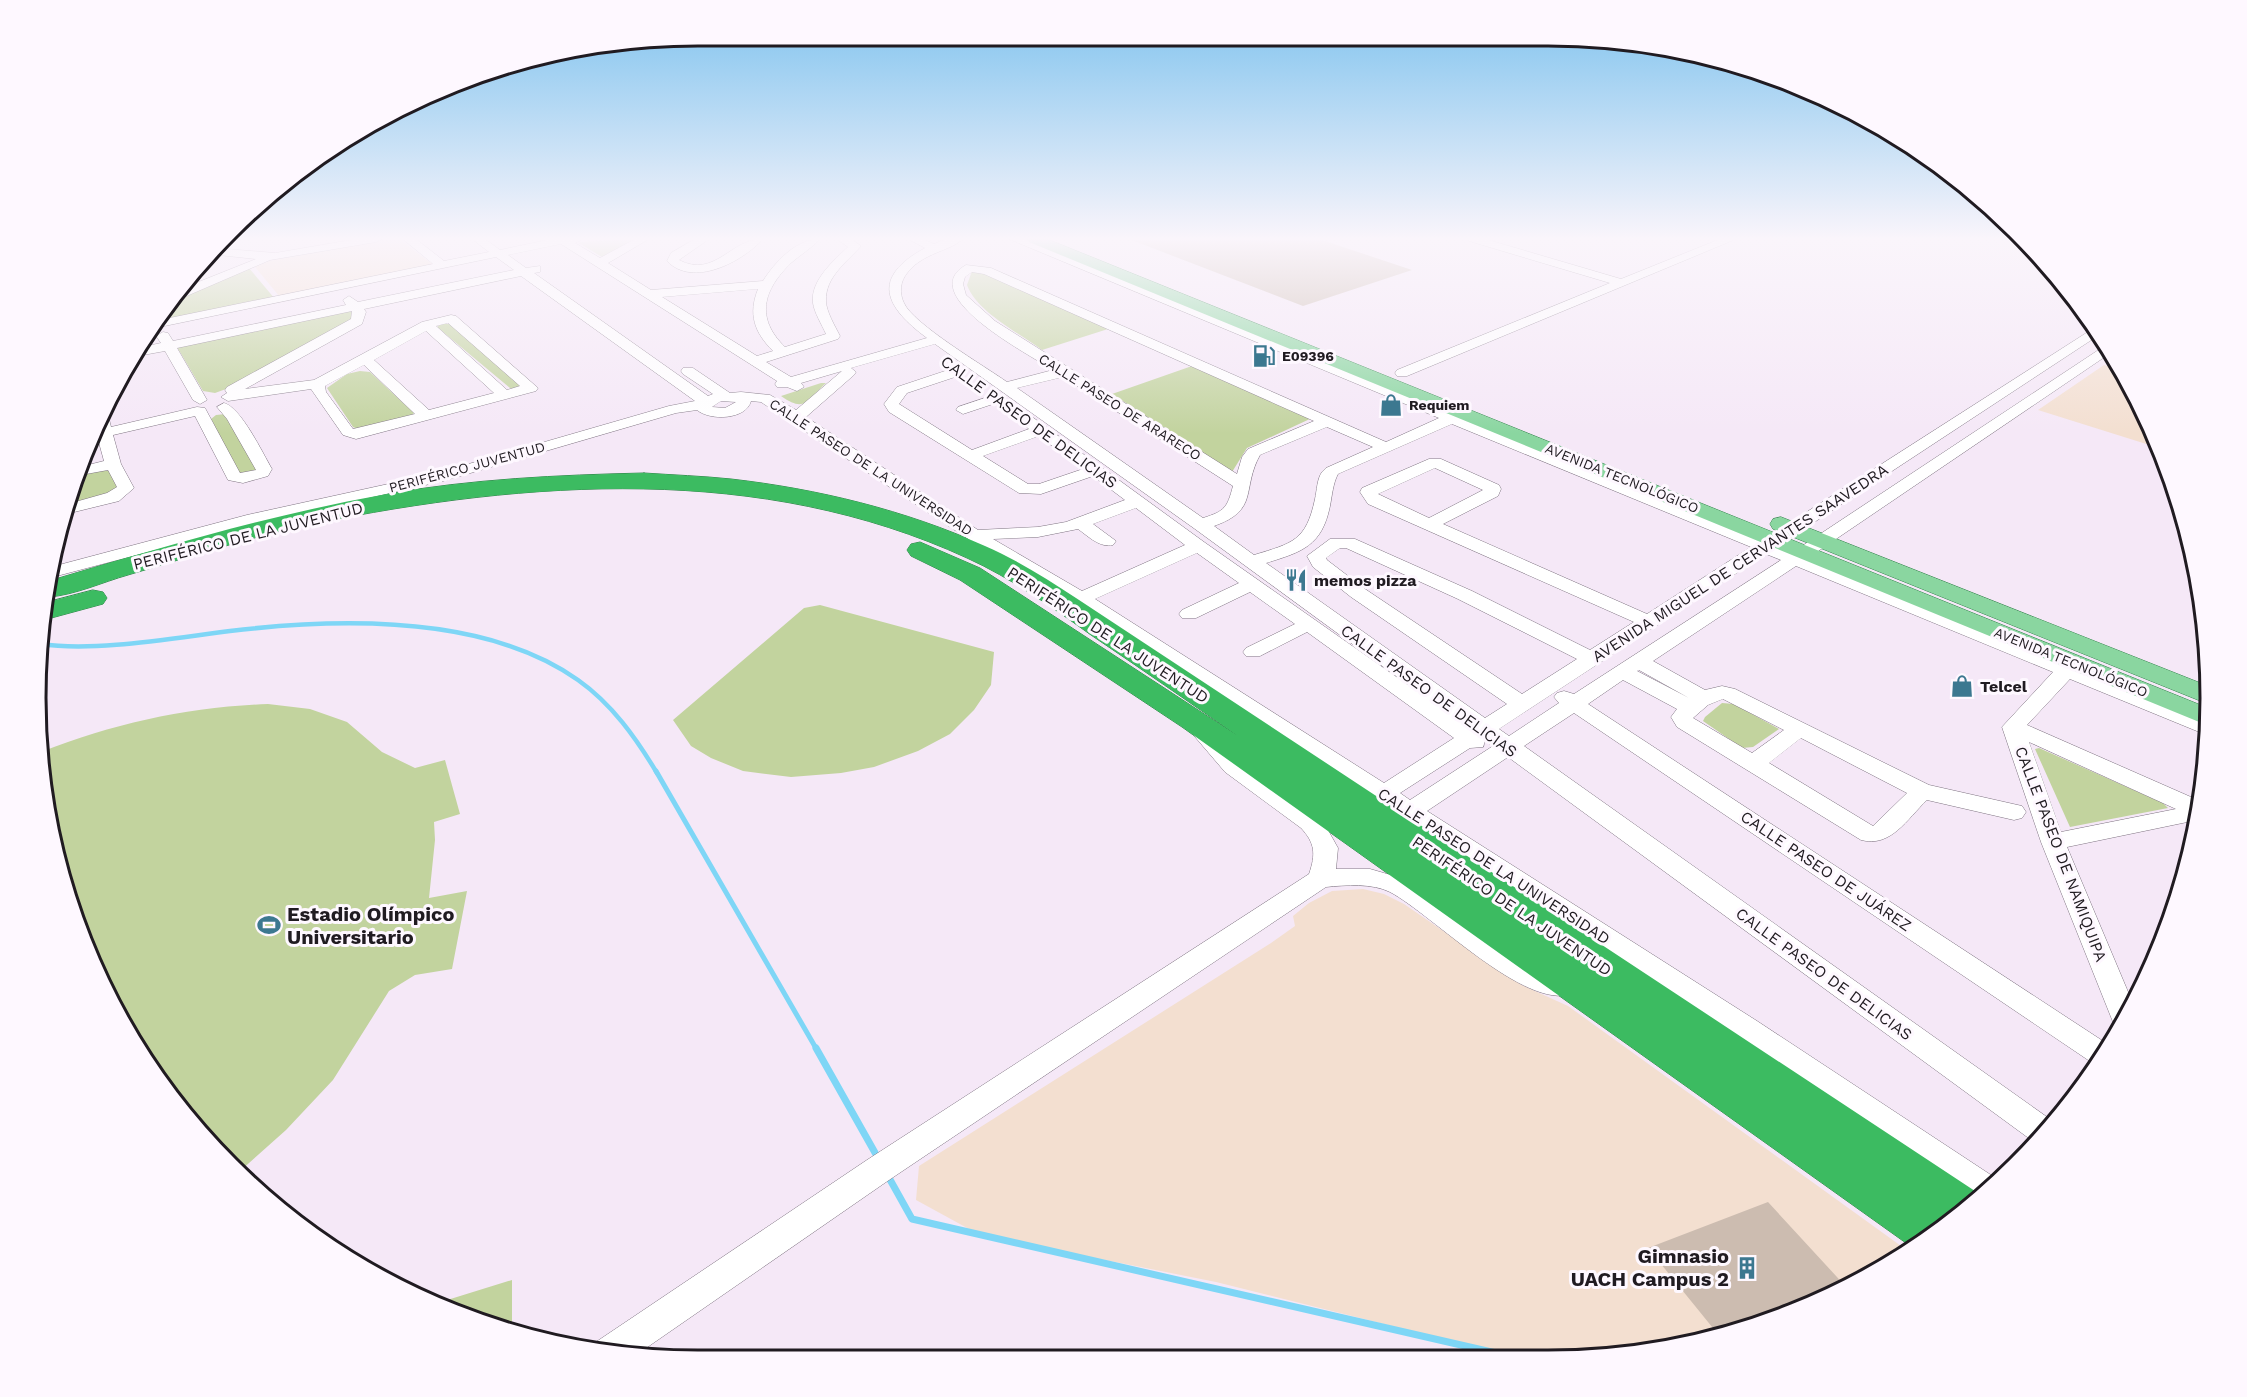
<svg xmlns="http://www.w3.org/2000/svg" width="2247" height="1397" viewBox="0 0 2247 1397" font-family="'Work Sans',sans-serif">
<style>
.education{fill:#f3dfd0}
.green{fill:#c2d39e}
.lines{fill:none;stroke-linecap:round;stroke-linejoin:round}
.stream-far2{stroke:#7ed6f6;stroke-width:4.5}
.stream-far1{stroke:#7ed6f6;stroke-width:5}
.stream{stroke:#7ed6f6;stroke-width:7}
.building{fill:#ccbcb0}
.minor-casing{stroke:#7f7482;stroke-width:1}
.major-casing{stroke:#32834b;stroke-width:1}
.highway-casing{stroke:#32834b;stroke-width:1}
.minor{fill:#fff;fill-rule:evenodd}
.major{fill:#8ad6a0;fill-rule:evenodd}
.highway{fill:#3cbb61;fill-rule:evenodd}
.labels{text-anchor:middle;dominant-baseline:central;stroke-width:6;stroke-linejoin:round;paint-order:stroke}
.far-poi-label{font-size:14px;font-weight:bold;fill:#201b21;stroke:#fef8ff;text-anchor:start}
.far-street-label{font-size:14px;fill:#201b21;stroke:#fef8ff}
.street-label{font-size:16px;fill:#201b21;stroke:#fef8ff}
.poi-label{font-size:16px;font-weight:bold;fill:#201b21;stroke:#fef8ff;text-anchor:start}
.near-poi-label{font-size:20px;font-weight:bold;fill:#201b21;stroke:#fef8ff;text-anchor:start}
.rim{fill:none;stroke:#201b21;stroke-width:3}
</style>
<rect width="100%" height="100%" fill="#f5e8f7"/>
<!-- education -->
<path class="education" d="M391,239H399L435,266L280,297L255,267L269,261Z
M2104,365L2124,371L2159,448L2038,410Z
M1363,889L1384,894L1404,904L1522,985L1568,1006L1908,1251L1842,1293L1720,1338L1592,1360L1493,1359L1432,1336L1216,1282L980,1235L916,1200L919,1166L1271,943L1295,926L1293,916L1309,903L1332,891Z"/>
<!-- green -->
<path class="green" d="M637,239L602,257L579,243L581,242Z
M249,268L275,299L166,320L157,319L169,301Z
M972,271H978L1108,329L1042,350C1019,333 977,312 967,285Z
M348,311L352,312L354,318L351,321L226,389L215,393L203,391L177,347Z
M441,324H450L524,385L516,390L510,388L437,327Z
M1192,366L1312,418L1247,448L1232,472L1112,394Z
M360,371L370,372L414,413L410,417L358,429L353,427L327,388L347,374Z
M821,383H826C807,401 805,413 781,396Z
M226,414L258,471L240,475L211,419L216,415Z
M104,470L111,471L118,490L113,493L67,505L75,477Z
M820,605L994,652L991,685L974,710L950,734L918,751L874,767L841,773L791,777L743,771L711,758L691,746L673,720L804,608Z
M1722,703L1734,704L1779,729L1753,747L1742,748L1703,721L1705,717Z
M268,704L310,709L347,722L382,752L415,768L445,760L460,814L434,822L435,840L429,898L467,891L452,969L415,975L389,991L333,1080L286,1130L239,1172C226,1159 211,1148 199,1134C112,1030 45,889 41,752C115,723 189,707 268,704Z
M2039,748L2163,803L2168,808L2070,827L2035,749Z
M512,1280V1329L444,1310V1301Z"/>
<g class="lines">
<!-- stream-far2 -->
<path class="stream-far2" d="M40,644C97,652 173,638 230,631C339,618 485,614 578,680C612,704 636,738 657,773"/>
<!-- stream-far1 -->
<path class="stream-far1" d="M656,771L817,1050"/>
<!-- stream -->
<path class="stream" d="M816,1048L878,1158
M888,1176L912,1219L1522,1359"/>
</g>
<!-- building -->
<path class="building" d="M1129,239H1319L1412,270L1303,306Z
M1768,1202L1848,1289L1721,1338L1648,1248Z"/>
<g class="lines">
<!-- minor casing -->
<g class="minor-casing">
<path id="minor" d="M357,239H382L376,242L270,260L175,301H169L176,291L256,259L209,254L215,248L275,253Z
M403,239H416L444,261L489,252L472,239H485L500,250L552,239H583L575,243L600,258L635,239H649L608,263L651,290L763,281C775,262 796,239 820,239C812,248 800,255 791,263C763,290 755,318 785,347L826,334C822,325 814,312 813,303C810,281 834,260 848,247L837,239H851L861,246C847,262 825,277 826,301C826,311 835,326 840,336L838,339L766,362L791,377L927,338C885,307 870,278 925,248L908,239H923L934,244L946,239H963C950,251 923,253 908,272C900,281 899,293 904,303C913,324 986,367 1007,382L1053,370C1032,356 913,295 966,265L991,268L1386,442L1439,418L1009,239H1025L1763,540L2094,328L2099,335L1778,546L1793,552L2106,345L2112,352L1808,558L2209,721V736L2070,679L2027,725L2200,801L2197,820L2067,847L2134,1006L2120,1028L2115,1027L2041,842L2002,727L2053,672L1796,566L1653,661L1705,690L1722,686L1735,689L1929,785L2022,806L2026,812L2022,818L2014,820L1927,800C1907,819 1891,848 1861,840L1677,727L1671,717L1677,709L1623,680L1588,704L2109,1045L2097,1066L1574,713L1524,746L2054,1122L2034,1142L1508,757L1427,811L1757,1021L1997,1179L1977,1199L1737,1037L1074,602L991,554L761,402L751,401C746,420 710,421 697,410L676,413L443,481L250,525L53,577L55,566L247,515L434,474L669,406L695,401L521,276L364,309L366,312L362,324L245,389L314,380L422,322L451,315L456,316L538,388L536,391L356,439L343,435L311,389L228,401L221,397L227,393L225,390L227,387L351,319L352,311L177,348L207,400L200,404L193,400L165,351L132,357L138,348L161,343L156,336L163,332L168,333L173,341L346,305L343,300L349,296L358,302L514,270L496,257L150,329L155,321L433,264ZM561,244L777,381L775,384L777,387H787L797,391L804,387L801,383L842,371L796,410L770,395L741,392L730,393L693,368H683L681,371L683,374L713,394L708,396L534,273L540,272V266L526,268L508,255ZM972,272L984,274L1314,421L1248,449L1242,457L1237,474L995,321L966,295L963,284L965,277ZM758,289C748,314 754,332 773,351L757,356L662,297ZM448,323L520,386L507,390L436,326ZM426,331L494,393L429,410L374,360ZM935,344L1195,529L1422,695L1204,542L1013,403L1008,402L1001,406L1029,429L972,450L899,404L907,393L964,374L966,371L964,368H954L897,387L884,404L889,412L1019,493L1041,494L1093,476L1125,500L1066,522L1038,527L978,530L806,417L854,375L856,372L851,368ZM364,365L415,414L353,429L326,392L325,386ZM1063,377L1233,486C1227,508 1225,511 1203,518L1017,388ZM721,401L736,402L725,408L712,407ZM1452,424L1751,547L1647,614L1443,524L1498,496L1501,489L1499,485L1441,459H1429L1362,488L1360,492L1368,504L1634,622L1590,650L1472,591L1355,539H1330L1307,556L1313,567L1351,597L1507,704L1485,718L1266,563C1302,552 1322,546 1330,506C1332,496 1333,483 1338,474ZM1327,427L1373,447L1326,468L1322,472C1317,479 1317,490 1315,499C1306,541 1293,543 1254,555L1214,526C1260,510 1241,489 1260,455ZM1039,436L1083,469L1039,484H1028L983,456ZM1435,468L1483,490L1429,518L1378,494ZM1136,508L1185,545L1082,591L993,539L1038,537L1078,529C1089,537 1100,548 1113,545L1116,541L1093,524ZM1340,548H1346L1458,599L1577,659L1522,694L1365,589L1327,560L1326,558ZM1197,553L1239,583L1182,610L1179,614L1182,618H1196L1250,592L1295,624L1246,648L1243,652L1246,656H1260L1307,632L1454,738L1384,783L1095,599ZM1766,554L1781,560L1574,694L1564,691L1557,693L1554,697L1559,703L1509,736L1499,729ZM1639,670L1689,698L1637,671ZM1723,699L1784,730L1752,753L1693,718L1708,705ZM1801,738L1907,793L1873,826L1769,763ZM1485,741L1493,746L1410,800L1400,793L1470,748L1483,747ZM2029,742L2176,809L2061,832Z
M695,239H709L679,260C715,279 731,238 763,239C742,262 693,288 667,261L671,253Z
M1467,239H1485L1621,279L1720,239H1736L1407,376H1397L1395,373L1397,370L1610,283L1469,241Z
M997,394L1004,398L1002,401L963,414L956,410L958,407Z
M224,403C241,407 263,454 272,469L268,476L243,483L228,480L195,416L113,435L121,464L134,488L119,501L66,514L68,504L107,493L117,487L108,470L75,476L80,467L104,461L98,439H92L103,415L109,419L111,427L197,407L205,408L240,473L256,470L227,419L217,407Z
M1201,724L1209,726L1241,762L1324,823L1338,848L1336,869H1370L1408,880L1530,965L1550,974L1572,980L1576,987L1572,994C1524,1010 1433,915 1390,892C1372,883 1346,885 1326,887L889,1180L636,1355H612L592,1350L596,1342L867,1160L1309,874C1316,854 1315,843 1301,828L1225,772L1190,731L1193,726Z"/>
</g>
<!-- major casing -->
<g class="major-casing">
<path id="major" d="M1027,239H1047L2208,708L2209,726L1029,242Z
M1781,517L2208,686V704L1773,529L1770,524L1773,519Z"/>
</g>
<!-- highway casing -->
<g class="highway-casing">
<path id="highway" d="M644,473C673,475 702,476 731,479C818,489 905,510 985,546C1017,560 1047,579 1076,598L1981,1195L1952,1224L1913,1248L1182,727L960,580L911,556L907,550L911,544L920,542L980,568L1238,736C1189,702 1140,668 1091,635C1052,607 1011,578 967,558C761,463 529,480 312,524C250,537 189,557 128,575C103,582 75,595 49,597L52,580C163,547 273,514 387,494C472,479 558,475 644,473Z
M93,590L103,592L107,598L103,604L44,620L48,602Z"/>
</g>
<!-- minor -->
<use href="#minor" class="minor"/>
<!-- major -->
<use href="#major" class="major"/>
<!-- highway -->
<use href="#highway" class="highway"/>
</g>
<!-- sky -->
<linearGradient id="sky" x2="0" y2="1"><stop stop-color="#7dc2ee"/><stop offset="0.55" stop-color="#faf5fb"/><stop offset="1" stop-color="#faf5fb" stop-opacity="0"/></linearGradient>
<rect width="2247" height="434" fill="url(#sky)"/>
<!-- icons -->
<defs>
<g id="fuel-bare" transform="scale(1.8)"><path d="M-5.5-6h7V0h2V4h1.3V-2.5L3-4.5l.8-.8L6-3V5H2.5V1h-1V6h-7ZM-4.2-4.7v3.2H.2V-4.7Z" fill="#3c7890" stroke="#fef8ff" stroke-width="2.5" paint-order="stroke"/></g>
<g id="shop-bare" transform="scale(1.8)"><path d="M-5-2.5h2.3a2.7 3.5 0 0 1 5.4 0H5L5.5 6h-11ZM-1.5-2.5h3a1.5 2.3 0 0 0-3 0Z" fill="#3c7890" stroke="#fef8ff" stroke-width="2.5" paint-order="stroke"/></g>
<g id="restaurant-bare" transform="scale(1.8)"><path d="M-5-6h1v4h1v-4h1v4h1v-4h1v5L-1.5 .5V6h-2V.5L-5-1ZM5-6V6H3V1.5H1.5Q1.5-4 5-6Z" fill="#3c7890" stroke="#fef8ff" stroke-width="2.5" paint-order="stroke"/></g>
<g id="stadium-bare" transform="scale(1.8)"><path d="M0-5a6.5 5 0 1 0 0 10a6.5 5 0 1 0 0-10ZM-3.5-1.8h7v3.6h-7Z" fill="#3c7890" stroke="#fef8ff" stroke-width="2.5" paint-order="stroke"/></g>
<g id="building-bare" transform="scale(1.8)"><path d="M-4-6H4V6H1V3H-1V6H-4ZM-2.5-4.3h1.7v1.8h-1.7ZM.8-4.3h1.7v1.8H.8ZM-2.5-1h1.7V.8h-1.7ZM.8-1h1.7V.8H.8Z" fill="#3c7890" stroke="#fef8ff" stroke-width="2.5" paint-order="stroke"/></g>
</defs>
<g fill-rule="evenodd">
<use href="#fuel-bare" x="1264" y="356"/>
<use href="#shop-bare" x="1391" y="405"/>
<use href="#restaurant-bare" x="1296" y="580"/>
<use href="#shop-bare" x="1962" y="686"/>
<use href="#stadium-bare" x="269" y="925"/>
<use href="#building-bare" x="1747" y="1268"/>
</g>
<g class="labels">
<!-- far-poi labels -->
<g class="far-poi-label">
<text x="1282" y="356">E09396</text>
<text x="1409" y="405">Requiem</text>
</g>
<!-- far-street labels -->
<g class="far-street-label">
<text transform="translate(1120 407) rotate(32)">CALLE PASEO DE ARARECO</text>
<text transform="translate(467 467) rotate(-15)">PERIFÉRICO JUVENTUD</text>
<text transform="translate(871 467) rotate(33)">CALLE PASEO DE LA UNIVERSIDAD</text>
<text transform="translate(1622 478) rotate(22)">AVENIDA TECNOLÓGICO</text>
<text transform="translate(2071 662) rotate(22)">AVENIDA TECNOLÓGICO</text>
</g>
<!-- street labels -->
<g class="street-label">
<text transform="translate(1029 422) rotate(36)">CALLE PASEO DE DELICIAS</text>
<text transform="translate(248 536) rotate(-14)">PERIFÉRICO DE LA JUVENTUD</text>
<text transform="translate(1740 563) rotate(-33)">AVENIDA MIGUEL DE CERVANTES SAAVEDRA</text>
<text transform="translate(1108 635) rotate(33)">PERIFÉRICO DE LA JUVENTUD</text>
<text transform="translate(1429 691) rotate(36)">CALLE PASEO DE DELICIAS</text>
<text transform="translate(2061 854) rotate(69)">CALLE PASEO DE NAMIQUIPA</text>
<text transform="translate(1494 866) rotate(33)">CALLE PASEO DE LA UNIVERSIDAD</text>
<text transform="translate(1826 871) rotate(34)">CALLE PASEO DE JUÁREZ</text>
<text transform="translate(1512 906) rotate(34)">PERIFÉRICO DE LA JUVENTUD</text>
<text transform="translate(1824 974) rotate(36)">CALLE PASEO DE DELICIAS</text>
</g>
<!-- poi labels -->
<g class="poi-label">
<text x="1314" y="580">memos pizza</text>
<text x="1980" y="686">Telcel</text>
</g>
<!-- near-poi labels -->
<g class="near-poi-label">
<text x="287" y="914">Estadio Olímpico<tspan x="287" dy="23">Universitario</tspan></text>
<text x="1729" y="1256" text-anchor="end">Gimnasio<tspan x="1729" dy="23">UACH Campus 2</tspan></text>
</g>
</g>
<!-- crop -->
<path d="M0 0H2247V1397H0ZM698 46H1548A652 652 0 0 1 2200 698V698A652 652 0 0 1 1548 1350H698A652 652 0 0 1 46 698V698A652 652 0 0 1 698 46Z" fill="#fef8ff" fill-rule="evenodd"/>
<path class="rim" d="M698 46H1548A652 652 0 0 1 2200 698V698A652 652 0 0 1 1548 1350H698A652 652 0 0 1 46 698V698A652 652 0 0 1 698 46Z"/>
</svg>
